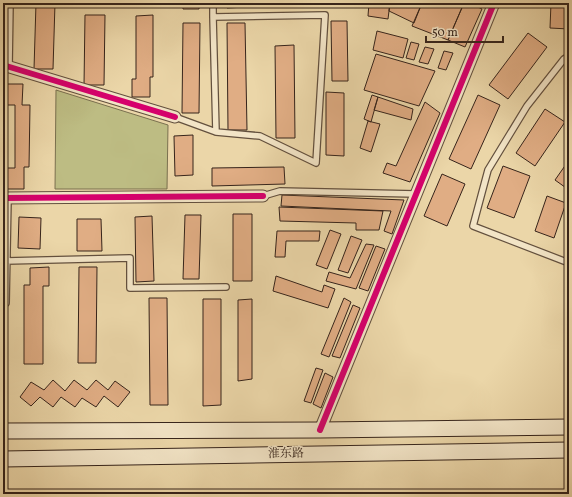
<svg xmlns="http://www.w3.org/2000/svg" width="572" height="497" viewBox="0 0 572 497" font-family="Vollkorn,'Noto Serif SC',serif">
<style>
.green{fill:#bdbc83;stroke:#7a704f}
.building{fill:#e0ad84;stroke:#36241b}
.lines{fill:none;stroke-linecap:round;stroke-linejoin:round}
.lane-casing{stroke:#63503e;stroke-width:8}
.street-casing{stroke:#63503e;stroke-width:13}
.secondary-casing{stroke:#36241b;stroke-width:17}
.lane{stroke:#f2e4c6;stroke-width:5.5}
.street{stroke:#f2e4c6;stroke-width:11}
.secondary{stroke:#f2e4c6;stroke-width:15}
.cycleway-casing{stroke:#f2e4c6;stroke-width:8}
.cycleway{stroke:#d6006c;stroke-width:6}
.labels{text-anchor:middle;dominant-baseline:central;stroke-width:3;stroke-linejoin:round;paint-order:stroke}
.street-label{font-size:12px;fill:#36241b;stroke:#f2e4c6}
</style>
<rect width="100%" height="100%" fill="#ebd6a8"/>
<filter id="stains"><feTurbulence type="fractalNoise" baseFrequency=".005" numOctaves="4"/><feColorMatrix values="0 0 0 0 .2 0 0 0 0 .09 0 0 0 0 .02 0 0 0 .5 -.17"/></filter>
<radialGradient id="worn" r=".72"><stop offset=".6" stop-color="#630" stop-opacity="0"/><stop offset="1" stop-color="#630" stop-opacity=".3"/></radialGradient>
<!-- green -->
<path class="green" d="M56,90L168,125L167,189H55Z"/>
<!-- building -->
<path class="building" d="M36,3H55L53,69H34Z
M183,3H199V9H183Z
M227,3H246V7L227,8Z
M369,3H390L388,19L368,16Z
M390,3H422L414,23L389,11Z
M422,3H464L448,40L412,26Z
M464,3H470L482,9L465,47L448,40Z
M551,3H569V29L550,28Z
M85,15H105L104,85H84Z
M153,15V77H150V97H132V79H136V16Z
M331,21H347L348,81H332Z
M183,23H200L199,113H182Z
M227,23H245L247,130H228Z
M377,31L408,39L403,58L373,50Z
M528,33L547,47L508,99L489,85Z
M411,42L419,44L414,60L406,58Z
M294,45L295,138H276L275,46Z
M425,47L434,49L428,64L419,62Z
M444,51L453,53L446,70L438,68Z
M376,54L435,71L419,106L364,90Z
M4,84H23L22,105H30L29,167H24V189H6V168H15V105H4Z
M326,92L344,93V156L326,155Z
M372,95L378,97L371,122L364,119Z
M478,95L500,105L471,169L449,159Z
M378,97L413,109L411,120L374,110Z
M425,102L440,113L410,182L383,173L387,163L396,166Z
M545,109L565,122L535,166L516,153Z
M368,121L380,124L371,152L360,148Z
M193,135V175L175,176L174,136Z
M569,160V190L555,180Z
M503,166L530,176L514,218L487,208Z
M284,167L285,184L212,186V168Z
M442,174L465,184L447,226L424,216Z
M282,195L404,200L392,234L384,231L391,211L281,206Z
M547,196L566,203L554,238L535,231Z
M279,207L383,211L379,230H356V223L280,221Z
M233,214H252V281H233Z
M185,215H201L199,279H183Z
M152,216L154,281L136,282L135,217Z
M19,217L41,218L40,249L18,248Z
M77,219H101L102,251H77Z
M330,230L341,234L327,269L316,265Z
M277,231H320L319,241H286L285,257H275Z
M351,236L362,240L348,273L338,270Z
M366,244L374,245L356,289L326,281L329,272L350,278Z
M376,246L385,249L368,291L359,288Z
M49,267V286H43V364H24V285H30V268Z
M79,267H97L96,363H78Z
M276,276L322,292L324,285L335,289L328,308L273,291Z
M149,298H167L168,405H150Z
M344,298L351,302L329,357L321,354Z
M203,299H221V405L203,406Z
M252,299V379L238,381V300Z
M353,305L360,308L340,358L332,356Z
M316,368L323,370L311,403L304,401Z
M325,373L333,377L321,408L313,404Z
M53,380L65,391L74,380L87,390L96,380L108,390L115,381L130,392L118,407L104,396L96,407L82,398L75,407L61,397L53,407L40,397L31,406L20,397L31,382L44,390Z"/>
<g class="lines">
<!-- lane casing -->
<g class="lane-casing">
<path id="lane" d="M213,3V17
M569,56L564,59L527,106L488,170L473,226L569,263
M9,66L10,3
M175,117L216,132L260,136L316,163L325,15L213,17L216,132
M263,196L280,191L416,194
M6,261L130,258V288L226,287
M3,303H6L8,198"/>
</g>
<!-- street casing -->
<g class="street-casing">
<path id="street" d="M3,65L175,117
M3,198L263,196
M320,430L494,3"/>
</g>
<!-- secondary casing -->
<g class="secondary-casing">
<path id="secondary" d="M3,431L320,430L569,427
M3,459L569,450"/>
</g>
<!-- lane -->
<use href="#lane" class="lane"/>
<!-- street -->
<use href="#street" class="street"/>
<!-- secondary -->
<use href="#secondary" class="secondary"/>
<!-- cycleway casing -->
<g class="cycleway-casing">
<path id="cycleway" d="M3,65L175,117
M3,198L263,196
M320,430L494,3"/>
</g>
<!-- cycleway -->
<use href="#cycleway" class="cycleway"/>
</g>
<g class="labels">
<!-- street labels -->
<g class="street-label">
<text transform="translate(286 454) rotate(-1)">淮东路</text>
</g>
</g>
<!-- margin -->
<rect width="572" height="497" fill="none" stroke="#ebd6a8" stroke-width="16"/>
<rect x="4" y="4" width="564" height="489" fill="none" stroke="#36241b" stroke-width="2"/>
<rect x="8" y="8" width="556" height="481" fill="none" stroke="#36241b"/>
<!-- scale -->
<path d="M426 36v6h77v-6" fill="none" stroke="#36241b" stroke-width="2"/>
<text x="432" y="36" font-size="12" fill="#36241b" stroke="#f2e4c6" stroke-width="3" paint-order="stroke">50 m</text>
<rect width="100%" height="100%" filter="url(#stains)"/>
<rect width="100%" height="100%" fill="url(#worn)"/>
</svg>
